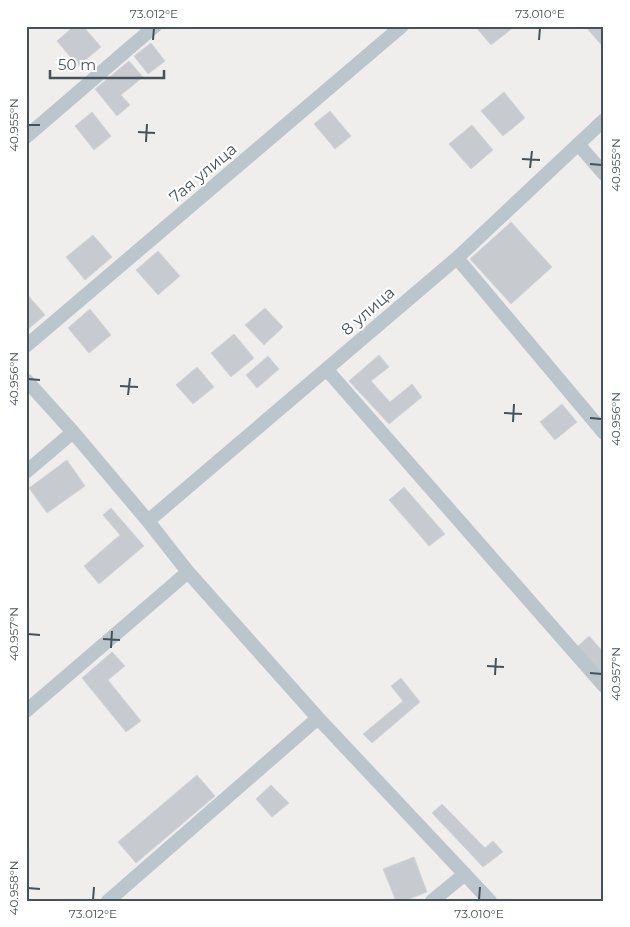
<svg xmlns="http://www.w3.org/2000/svg" width="630" height="927" viewBox="0 0 630 927" font-family="Montserrat,sans-serif">
<style>
.building{fill:#c7cbd0;stroke:#d1d4d9}
.lines{fill:none;stroke-linecap:round;stroke-linejoin:round}
.minor{stroke:#bbc6cc;stroke-width:14}
.ticks{fill:none;stroke:#46525a;stroke-width:2}
.labels{text-anchor:middle;dominant-baseline:central;stroke-width:4.5;stroke-linejoin:round;paint-order:stroke}
.street-label{font-size:16px;fill:#46525a;stroke:#fff}
.neatline{fill:none;stroke:#46525a;stroke-width:2}
.ticks-label{font-size:12px;text-anchor:middle;fill:#46525a}
</style>
<rect width="100%" height="100%" fill="#f0eded"/>
<!-- building -->
<path class="building" d="M74,26H83L101,47L78,66L57,41Z
M475,26H513L514,27L491,45Z
M585,26H604V48Z
M151,43L165,61L148,74L134,56Z
M129,61L143,77L121,95L130,105L117,116L95,89Z
M504,92L525,118L503,136L481,111Z
M330,111L351,136L335,149L314,124Z
M92,112L111,136L94,150L75,126Z
M472,125L493,150L471,169L449,144Z
M511,222L552,267L511,304L470,259Z
M93,235L112,257L85,280L66,257Z
M158,251L180,276L158,295L136,270Z
M26,293L45,315L26,331Z
M265,308L283,327L264,345L245,325Z
M90,309L111,335L89,353L68,328Z
M234,334L254,358L231,377L211,353Z
M379,355L389,367L371,381L390,402L412,384L422,397L389,424L349,381Z
M268,356L279,369L257,388L246,375Z
M197,367L214,387L193,404L176,385Z
M562,404L577,422L555,440L540,422Z
M67,460L85,486L47,513L29,488Z
M404,487L445,534L429,546L389,500Z
M111,508L144,546L99,584L84,566L120,535L103,515Z
M589,636L604,653V680L576,648Z
M112,652L125,666L108,680L141,721L126,732L82,678Z
M401,678L420,702L372,743L363,734L403,701L391,686Z
M197,775L215,796L136,863L118,842Z
M271,785L289,803L272,817L256,799Z
M442,804L485,848L493,841L503,852L483,867L432,813Z
M414,857L427,892L404,901H396L383,869Z"/>
<g class="lines">
<!-- minor -->
<path class="minor" d="M26,137L155,26
M578,144L604,174
M457,258L604,433
M26,346L402,26
M327,370L604,686
M26,380L73,432L148,521L188,572L318,718L490,901
M26,472L73,432
M148,521L457,258L604,120
M26,711L188,572
M108,901L318,718
M432,901L465,874"/>
</g>
<!-- ticks -->
<path class="ticks" d="M153,40L154,28M539,40L540,28M28,125H40M138,132L155,133M146,142L147,124M522,159L540,160M590,164L602,165M530,168L532,151M28,379L40,380M120,386L138,387M128,395L130,378M504,413L522,414M590,418L602,419M513,422L514,404M28,634L40,635M103,639L120,640M111,648L112,631M487,666L504,667M590,673L602,674M495,675L496,658M28,888L40,889M93,900L94,887M479,900L480,887"/>
<g class="labels">
<!-- street labels -->
<g class="street-label">
<text transform="translate(203 173) rotate(-40)">7ая улица</text>
<text transform="translate(368 311) rotate(-41)">8 улица</text>
</g>
</g>
<!-- border -->
<rect width="630" height="927" fill="none" stroke="#ffffff" stroke-width="55"/>
<!-- scale -->
<path d="M50 70v8h114v-8" fill="none" stroke="#46525a" stroke-width="2.5"/>
<text x="58" y="70" font-size="15" fill="#46525a" stroke="#ffffff" stroke-width="4" paint-order="stroke">50 m</text>
<rect x="28" y="28" width="574" height="872" class="neatline"/>
<g class="ticks-label">
<text x="154" y="18">73.012°E</text>
<text x="540" y="18">73.010°E</text>
<text transform="translate(14 125) rotate(-90)" y="4">40.955°N</text>
<text transform="translate(616 165) rotate(-90)" y="4">40.955°N</text>
<text transform="translate(14 379) rotate(-90)" y="4">40.956°N</text>
<text transform="translate(616 419) rotate(-90)" y="4">40.956°N</text>
<text transform="translate(14 634) rotate(-90)" y="4">40.957°N</text>
<text transform="translate(616 674) rotate(-90)" y="4">40.957°N</text>
<text transform="translate(14 888) rotate(-90)" y="4">40.958°N</text>
<text x="93" y="918">73.012°E</text>
<text x="479" y="918">73.010°E</text>
</g>
</svg>
